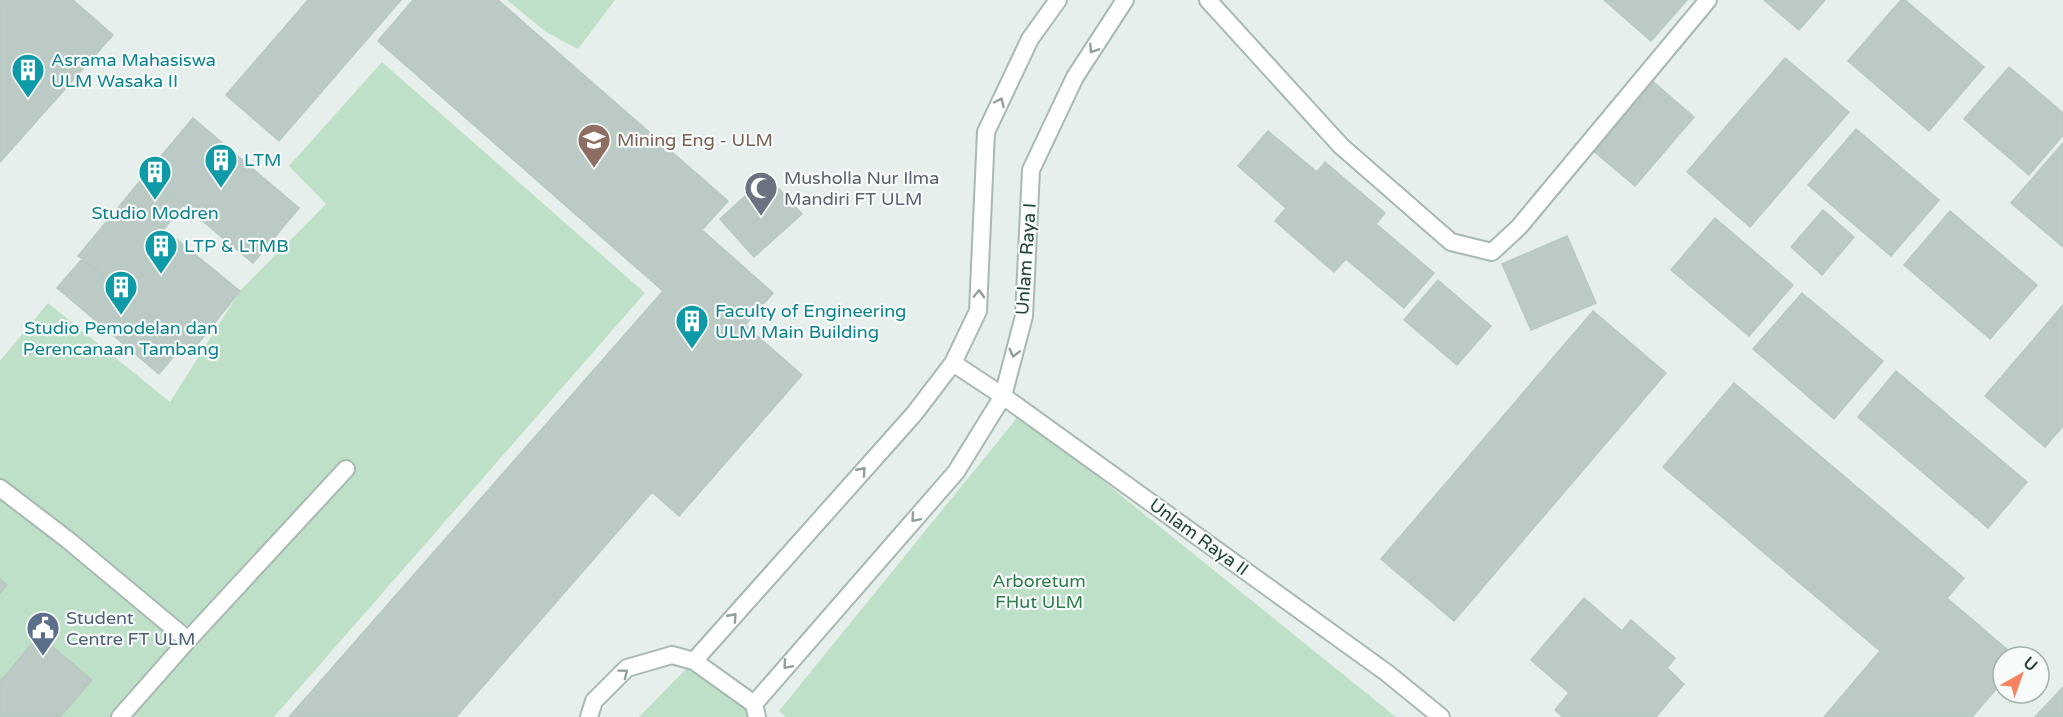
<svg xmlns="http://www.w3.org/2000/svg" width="2063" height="717" viewBox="0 0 2063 717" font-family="'Varela Round',sans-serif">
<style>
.green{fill:#bfe0c8}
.building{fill:#bbcac4;stroke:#b8c9c2;stroke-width:1.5}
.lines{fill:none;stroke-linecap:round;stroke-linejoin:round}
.service-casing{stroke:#a8b8b2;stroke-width:20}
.service{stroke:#fff;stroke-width:16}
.oneway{stroke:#92a09c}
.labels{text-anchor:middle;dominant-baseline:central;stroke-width:4.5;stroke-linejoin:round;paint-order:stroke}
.culture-label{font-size:18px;fill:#0d838f;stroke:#f7fbf9;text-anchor:start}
.education-label{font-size:18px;fill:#785e54;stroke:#f7fbf9;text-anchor:start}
.worship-label{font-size:18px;fill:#5b616d;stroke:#f7fbf9;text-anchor:start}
.street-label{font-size:18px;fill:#24423a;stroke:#f7fbf9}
.park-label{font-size:18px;fill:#2d7a4b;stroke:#f7fbf9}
.service-label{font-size:18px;fill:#4e5e75;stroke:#f7fbf9;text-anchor:start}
</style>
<rect width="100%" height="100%" fill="#e6efeb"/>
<!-- green -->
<path class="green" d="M507,0H615L578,49L546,32Z
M382,62L645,293L274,717H0V361L48,303L170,402L240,291L326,204L289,166Z
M1020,414L1396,717H786L779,711Z
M694,661L760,717H639Z"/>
<!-- building -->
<path class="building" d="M0,0H73L113,35L0,162Z
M308,0H401L279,141L226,95Z
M413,0H498L728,201L702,230L773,293L745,325L802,375L679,516L652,492L456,717H289L663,291L378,41Z
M1604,0H1687L1651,41Z
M1764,0H1825L1799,30Z
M1901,0H1905L1984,67L1929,131L1848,61Z
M1785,58L1849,112L1750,227L1687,172Z
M2009,67L2063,113V135L2029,175L1964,119Z
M1650,79L1694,117L1635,186L1591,149Z
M193,118L299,208L253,263L146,174Z
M1856,129L1939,200L1891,256L1808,185Z
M1268,131L1317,172L1325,162L1385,213L1376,224L1434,273L1404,308L1346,259L1334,272L1275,221L1286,208L1238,166Z
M2063,143V247L2011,203Z
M146,174L183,205L164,229L126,198Z
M767,176L802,214L754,257L720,219Z
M126,198L240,291L193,350L78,256Z
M1823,210L1854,237L1822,275L1791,247Z
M1950,211L2037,285L1990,339L1904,265Z
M1715,218L1793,285L1749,336L1671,270Z
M1567,236L1596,303L1531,330L1502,264Z
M83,258L184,344L159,374L57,288Z
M1438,280L1491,326L1457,365L1404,320Z
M1802,293L1883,361L1834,419L1753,349Z
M2063,305V426L2045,447L1985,396Z
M1593,311L1666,373L1454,621L1381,559Z
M1896,371L2027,482L1988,528L1858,417Z
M1734,383L1964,578L1947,598L2016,657H2003V681L1972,717H1824L1880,651L1663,467Z
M0,579L7,585L0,593Z
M1584,598L1622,631L1631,620L1675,658L1667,668L1684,684L1656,717H1563L1555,710L1569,693L1531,660Z
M39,635L92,680L60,717H0V682Z
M2063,687V717H2035Z"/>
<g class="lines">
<!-- service casing -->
<g class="service-casing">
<path id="service" d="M1208,0L1341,146L1451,242L1492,252L1519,227L1708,0
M953,363L1003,396L1387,673L1441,717
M0,488L68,540L188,640
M694,661L914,414L953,363L978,311L986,132L1030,39L1058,0
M754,704L956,472L1003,396L1024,316L1031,170L1075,77L1125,0
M120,717L188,640L346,469
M589,717L594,701L627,668L672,655L694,661L754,704L757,717"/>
</g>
<!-- service -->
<use href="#service" class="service"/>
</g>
<!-- one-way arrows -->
<defs><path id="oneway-chevron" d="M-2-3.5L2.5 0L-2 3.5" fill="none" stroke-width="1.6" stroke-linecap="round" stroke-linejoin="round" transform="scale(1.5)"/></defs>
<g class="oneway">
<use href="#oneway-chevron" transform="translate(1093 49) rotate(123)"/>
<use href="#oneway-chevron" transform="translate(1000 102) rotate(-65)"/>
<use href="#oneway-chevron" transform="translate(979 294) rotate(-88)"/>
<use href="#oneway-chevron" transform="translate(1014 353) rotate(104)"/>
<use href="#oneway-chevron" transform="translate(862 471) rotate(-48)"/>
<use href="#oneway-chevron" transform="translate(915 518) rotate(131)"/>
<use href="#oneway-chevron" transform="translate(733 617) rotate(-48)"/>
<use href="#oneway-chevron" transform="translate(787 665) rotate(131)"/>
<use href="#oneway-chevron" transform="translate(624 673) rotate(-37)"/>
</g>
<!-- icons -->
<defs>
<g id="building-pin" transform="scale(1.725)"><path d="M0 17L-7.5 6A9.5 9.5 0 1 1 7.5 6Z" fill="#0f9aa8" stroke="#f7fbf9"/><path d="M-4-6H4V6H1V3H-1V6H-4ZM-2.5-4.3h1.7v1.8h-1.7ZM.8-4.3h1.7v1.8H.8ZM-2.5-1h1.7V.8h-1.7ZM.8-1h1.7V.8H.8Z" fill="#fff"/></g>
<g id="university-pin" transform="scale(1.725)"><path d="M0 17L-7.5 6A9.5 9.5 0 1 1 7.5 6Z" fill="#8d6e63" stroke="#f7fbf9"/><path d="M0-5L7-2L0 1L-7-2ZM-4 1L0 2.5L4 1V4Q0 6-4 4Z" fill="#fff"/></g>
<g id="mosque-pin" transform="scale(1.725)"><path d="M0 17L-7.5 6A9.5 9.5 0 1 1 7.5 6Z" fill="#6b7280" stroke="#f7fbf9"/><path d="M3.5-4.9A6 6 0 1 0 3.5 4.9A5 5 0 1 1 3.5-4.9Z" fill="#fff"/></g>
<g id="civic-pin" transform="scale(1.725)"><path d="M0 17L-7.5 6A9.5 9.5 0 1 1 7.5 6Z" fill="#5c6f8a" stroke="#f7fbf9"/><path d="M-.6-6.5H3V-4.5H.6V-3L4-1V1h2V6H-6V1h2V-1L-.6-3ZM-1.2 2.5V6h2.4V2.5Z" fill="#fff"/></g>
</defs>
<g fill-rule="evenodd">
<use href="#building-pin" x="28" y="70"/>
<use href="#university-pin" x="594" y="140"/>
<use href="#building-pin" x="221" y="160"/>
<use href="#building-pin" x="155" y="172"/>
<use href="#mosque-pin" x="761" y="188"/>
<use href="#building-pin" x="161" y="246"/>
<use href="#building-pin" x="121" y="287"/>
<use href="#building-pin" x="692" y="321"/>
<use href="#civic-pin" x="43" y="628"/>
</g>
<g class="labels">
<!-- culture labels -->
<g class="culture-label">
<text x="51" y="60">Asrama Mahasiswa<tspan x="51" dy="21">ULM Wasaka II</tspan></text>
<text x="244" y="160">LTM</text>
<text x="155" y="213" text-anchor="middle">Studio Modren</text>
<text x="184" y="246">LTP &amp; LTMB</text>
<text x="715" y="311">Faculty of Engineering<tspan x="715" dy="21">ULM Main Building</tspan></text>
<text x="121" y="328" text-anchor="middle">Studio Pemodelan dan<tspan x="121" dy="21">Perencanaan Tambang</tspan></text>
</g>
<!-- education labels -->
<g class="education-label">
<text x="617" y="140">Mining Eng - ULM</text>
</g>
<!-- worship labels -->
<g class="worship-label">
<text x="784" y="178">Musholla Nur Ilma<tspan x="784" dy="21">Mandiri FT ULM</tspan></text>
</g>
<!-- street labels -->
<g class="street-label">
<text transform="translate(1026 259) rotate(-86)">Unlam Raya I</text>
<text transform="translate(1199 537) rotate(36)">Unlam Raya II</text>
</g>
<!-- park labels -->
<g class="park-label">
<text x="1039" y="581">Arboretum<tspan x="1039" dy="21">FHut ULM</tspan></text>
</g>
<!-- service labels -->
<g class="service-label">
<text x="66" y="618">Student<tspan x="66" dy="21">Centre FT ULM</tspan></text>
</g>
</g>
<!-- north arrow -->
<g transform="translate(2021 675) rotate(40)"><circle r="28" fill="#f7fbf9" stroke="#a3b1ad" stroke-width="1.5"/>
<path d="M0-4.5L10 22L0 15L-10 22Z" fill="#f4845f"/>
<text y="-9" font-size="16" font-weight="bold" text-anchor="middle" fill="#24423a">U</text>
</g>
</svg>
